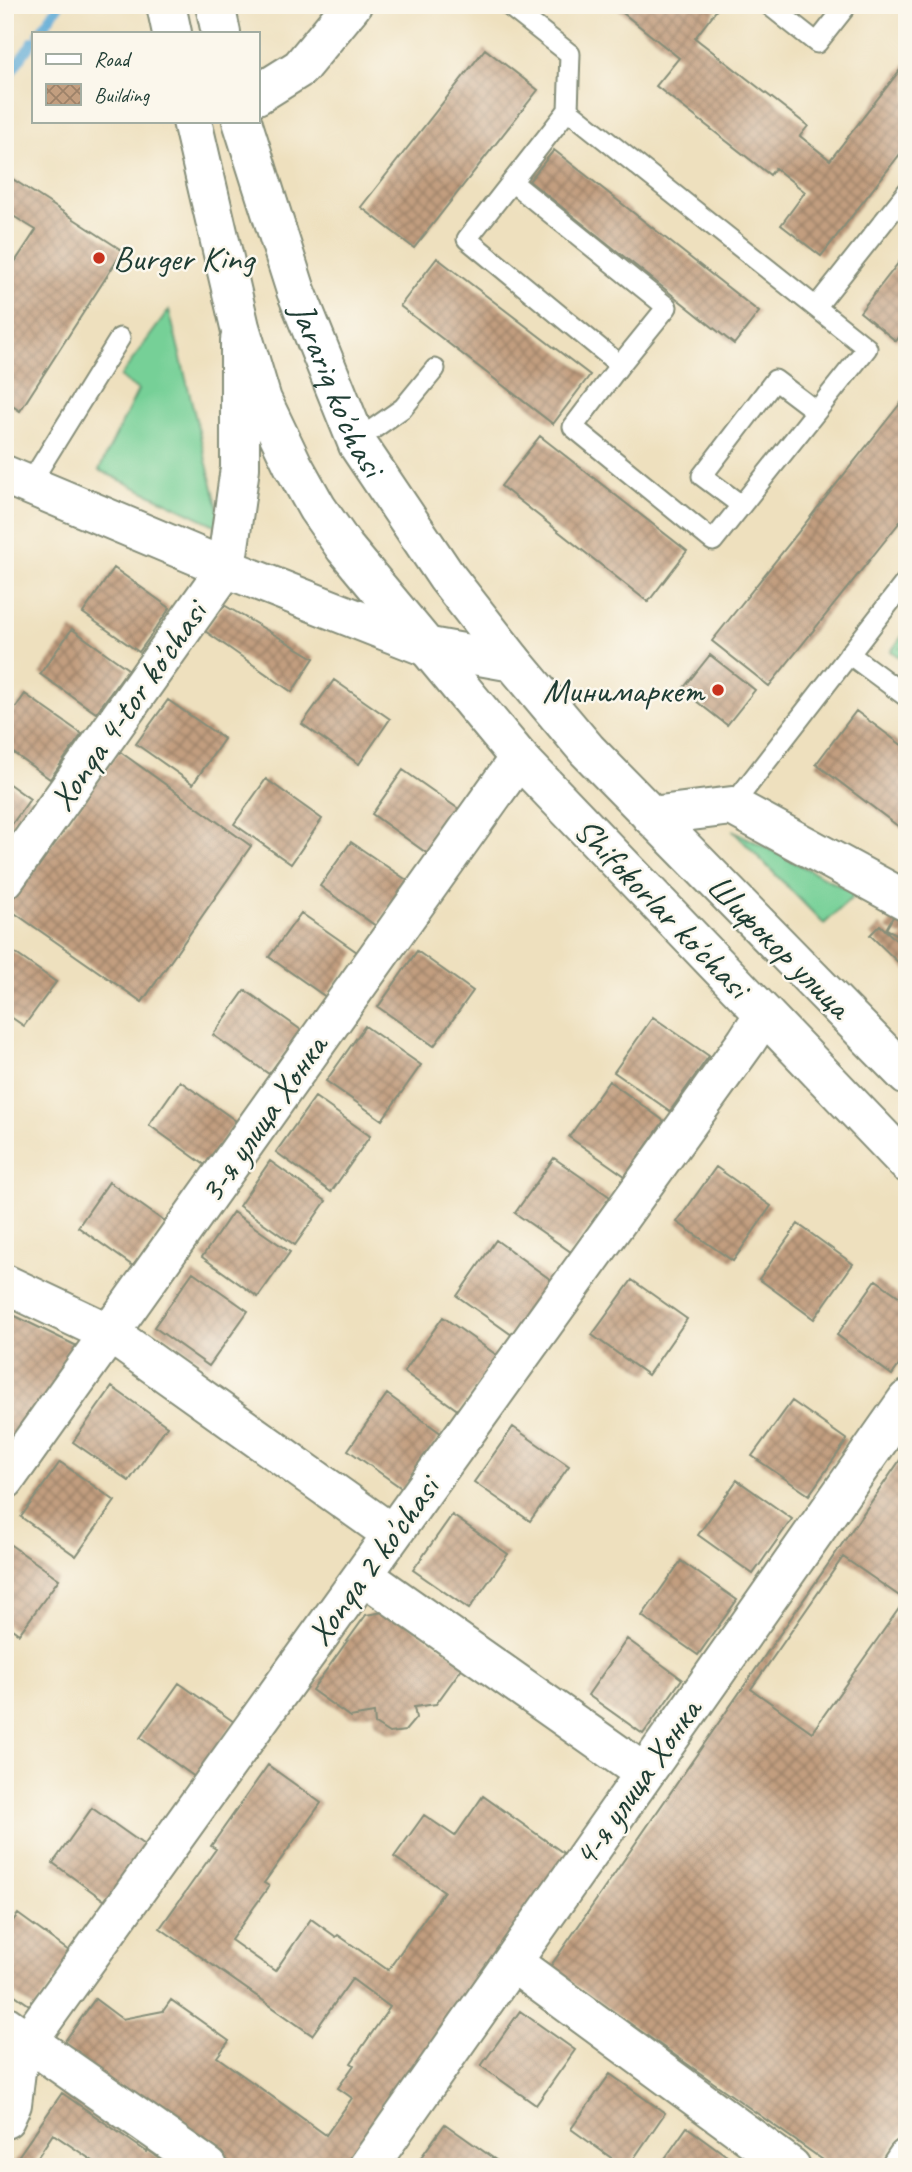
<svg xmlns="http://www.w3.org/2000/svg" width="912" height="2172" viewBox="0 0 912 2172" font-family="Caveat,sans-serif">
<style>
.grass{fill:#76d097;stroke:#4a8666;stroke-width:2}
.park{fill:url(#park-dots);stroke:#4a8666;stroke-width:2}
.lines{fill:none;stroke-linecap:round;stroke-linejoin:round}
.stream{stroke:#5ba9d5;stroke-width:10}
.building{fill:url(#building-cross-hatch);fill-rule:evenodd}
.lane-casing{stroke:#868e79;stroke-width:23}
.street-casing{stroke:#868e79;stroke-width:42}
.secondary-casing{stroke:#868e79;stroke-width:42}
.lane{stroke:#fff;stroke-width:19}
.street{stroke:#fff;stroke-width:38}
.secondary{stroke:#fff;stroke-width:38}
.poi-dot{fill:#c8321e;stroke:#fbf7ec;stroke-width:2.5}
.labels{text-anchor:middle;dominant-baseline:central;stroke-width:5;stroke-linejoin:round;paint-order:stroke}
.poi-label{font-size:35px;fill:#1f3d34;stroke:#fbf7ec;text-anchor:start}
.street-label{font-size:35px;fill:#1f3d34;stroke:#fbf7ec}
</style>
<defs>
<pattern id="park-dots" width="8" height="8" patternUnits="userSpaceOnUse" patternTransform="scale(1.75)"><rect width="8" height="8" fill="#76d097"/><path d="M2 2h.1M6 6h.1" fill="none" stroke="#60aa7c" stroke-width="1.8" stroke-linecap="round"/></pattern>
<pattern id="building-cross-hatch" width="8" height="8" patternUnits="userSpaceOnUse" patternTransform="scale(1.75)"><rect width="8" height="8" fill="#c29e7f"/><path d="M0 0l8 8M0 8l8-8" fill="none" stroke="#9d8269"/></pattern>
</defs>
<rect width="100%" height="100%" fill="#fbf7ec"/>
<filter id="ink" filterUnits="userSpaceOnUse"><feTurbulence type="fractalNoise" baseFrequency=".0143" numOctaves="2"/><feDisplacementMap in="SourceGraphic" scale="14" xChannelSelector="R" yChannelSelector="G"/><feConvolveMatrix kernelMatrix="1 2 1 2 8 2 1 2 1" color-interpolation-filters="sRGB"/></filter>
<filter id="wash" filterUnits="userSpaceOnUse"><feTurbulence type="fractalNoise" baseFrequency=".00686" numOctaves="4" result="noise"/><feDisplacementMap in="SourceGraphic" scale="28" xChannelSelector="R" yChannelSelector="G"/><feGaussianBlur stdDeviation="1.57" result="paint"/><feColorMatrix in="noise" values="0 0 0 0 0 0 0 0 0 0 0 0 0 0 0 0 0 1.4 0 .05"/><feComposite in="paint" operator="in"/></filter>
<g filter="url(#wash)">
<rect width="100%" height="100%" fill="#eee0be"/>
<!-- grass -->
<path class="grass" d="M169,310L223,529L99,470L138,390L120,377Z
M732,830L856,894L824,924Z"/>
<!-- park -->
<path class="park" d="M907,630V663L891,651Z"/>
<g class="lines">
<!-- stream -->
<path class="stream" d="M39,33L59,5
M5,81L33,41"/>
</g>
<g id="blocks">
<!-- building -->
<path class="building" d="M613,5H714L718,8L695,38L808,126L800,136L830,160L907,61V145L821,256L781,225L805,192L775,168L770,175L656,86L679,58Z
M485,49L538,90L414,248L361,207Z
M554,150L759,312L734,344L529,181Z
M5,174L123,251L20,411L5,401V277L36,230L5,211Z
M907,252V328L896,341L860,312Z
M437,258L590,375L553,424L400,306Z
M907,395V513L769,686L712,641Z
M540,436L687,551L648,602L501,486Z
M114,568L170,608L139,652L83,613Z
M224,605L314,658L292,692L205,631Z
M72,629L128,669L96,713L40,674Z
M710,655L755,690L727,725L682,690Z
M334,680L390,719L359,764L302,724Z
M25,694L82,734L50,779L5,747V723Z
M168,700L224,739L193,784L136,744Z
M856,711L907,749V833L816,764Z
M119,751L251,846L142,1002L6,907Z
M403,770L460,810L428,854L372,814Z
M266,779L322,819L291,864L234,824Z
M5,781L30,799L5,834Z
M351,842L408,881L376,926L320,886Z
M301,913L357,952L326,997L269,957Z
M894,915L907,922V971L870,935L880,925L898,942L903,937L886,929Z
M5,946L56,982L24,1026L5,1013Z
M417,951L473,991L434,1046L378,1007Z
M245,990L301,1030L269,1074L213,1035Z
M653,1017L709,1056L670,1111L614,1072Z
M365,1026L421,1065L382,1120L326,1081Z
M180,1081L236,1121L205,1165L149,1125Z
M609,1081L664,1121L625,1176L569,1137Z
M315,1097L370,1136L331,1192L276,1152Z
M554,1158L610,1197L571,1252L515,1213Z
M270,1161L326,1201L295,1245L239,1206Z
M716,1167L771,1206L733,1261L677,1222Z
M109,1182L165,1222L133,1266L78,1227Z
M233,1212L290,1252L258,1297L202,1257Z
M798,1224L853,1264L814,1319L759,1279Z
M496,1240L551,1280L512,1335L457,1296Z
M193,1272L248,1311L209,1366L154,1327Z
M632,1280L687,1319L648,1375L592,1335Z
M876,1280L907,1302V1354L892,1375L837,1335Z
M5,1311L79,1347L12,1450L5,1446Z
M443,1317L498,1356L459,1411L404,1372Z
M112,1387L167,1426L129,1481L73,1442Z
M387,1394L442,1434L403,1489L348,1450Z
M792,1401L847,1440L809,1495L752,1456Z
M513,1427L569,1466L530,1521L474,1482Z
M907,1450V2127L879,2167H833L550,1967ZM843,1557L905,1600L812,1732L751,1689Z
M60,1462L115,1501L76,1556L21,1517Z
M737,1480L792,1519L753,1574L698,1535Z
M452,1515L508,1554L469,1609L413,1570Z
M5,1541L59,1579L19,1634L5,1624Z
M681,1561L737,1600L698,1655L642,1616Z
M390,1611L465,1664L436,1704L414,1707L416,1718L405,1731L389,1733L375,1724L374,1713L350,1717L312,1690L366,1615Z
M627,1639L682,1679L643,1734L588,1695Z
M179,1683L234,1722L195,1777L140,1738Z
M268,1765L321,1803L264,1883L269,1886L231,1940L275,1971L311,1919L336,1937L338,1935L388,1970L444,1891L394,1857L424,1815L455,1836L483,1796L569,1857L354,2167H237L227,2160L224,2164L60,2048L95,1999L122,2019L163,2011L171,2000L229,2041L217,2057L326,2135L352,2098L338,2088L354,2065L351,2063L390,2007L352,1979L312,2035L160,1928L216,1849L211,1846Z
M92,1808L147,1847L108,1903L53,1863Z
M18,1914L73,1954L35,2009L5,1988V1932Z
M520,2011L575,2050L536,2105L481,2066Z
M610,2074L665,2113L628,2167H624L571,2129Z
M62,2093L147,2152L148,2150L172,2167H93L96,2163L53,2134L31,2167H11Z
M445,2124L500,2163L497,2167H414Z
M687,2127L742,2167H659Z"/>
</g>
</g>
<g filter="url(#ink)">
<use href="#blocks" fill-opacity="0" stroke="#868e79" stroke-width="2"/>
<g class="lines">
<!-- lane casing -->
<g class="lane-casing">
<path id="lane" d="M508,5L570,54L568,110L467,239L620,365L573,427L713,541L867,348L568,110
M769,5L817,43L847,5
M512,182L667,307L620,365
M816,307L907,192
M356,441L403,408L435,369
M29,485L120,338
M741,505L702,476L775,380L816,411
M849,654L907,697
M732,806L907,580"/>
</g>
<!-- street casing -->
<g class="street-casing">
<path id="street" d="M5,879L226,568L240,468V340
M5,1284L111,1334L392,1534
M5,1480L519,758
M363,1575L644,1773
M512,1962L791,2167
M5,2025L208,2167
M5,2119L12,2104L16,2071L28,2041L746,1042L764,1014
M368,2167L907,1400
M901,2167L907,2158"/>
</g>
<!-- secondary casing -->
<g class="secondary-casing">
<g id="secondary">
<path d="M166,5L172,33"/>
<path d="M215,5L221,33"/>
<path d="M257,95L300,68L352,5"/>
<path d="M192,121L240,327L262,400L293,465L317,508L345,548L519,758L907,1163"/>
<path id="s1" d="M242,121L296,291L358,445L446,576L513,662L587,750L907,1076"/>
<path d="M5,475L226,568L424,646L513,662"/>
<path d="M651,816L732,806L907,901"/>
</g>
</g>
<!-- lane -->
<use href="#lane" class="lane"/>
<!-- street -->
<use href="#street" class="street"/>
<!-- secondary -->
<use href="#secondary" class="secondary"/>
</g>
</g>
<!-- markers -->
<g class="poi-dot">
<circle cx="99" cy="258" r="7"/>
<circle cx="718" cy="690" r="7"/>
</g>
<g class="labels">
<!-- poi labels -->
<g class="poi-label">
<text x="113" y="258">Burger King</text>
<text x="704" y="690" text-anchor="end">Минимаркет</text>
</g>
<!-- street labels -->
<g class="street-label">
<text stroke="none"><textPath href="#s1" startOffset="285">Jarariq ko'chasi</textPath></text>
<text transform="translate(128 706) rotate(-55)">Xonqa 4-tor ko'chasi</text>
<text transform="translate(662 908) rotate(46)">Shifokorlar ko'chasi</text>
<text transform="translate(779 946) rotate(45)">Шифокор улица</text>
<text transform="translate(263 1119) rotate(-55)">3-я улица Хонка</text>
<text transform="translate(373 1561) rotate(-54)">Xonqa 2 ko'chasi</text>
<text transform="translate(637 1783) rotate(-55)">4-я улица Хонка</text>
</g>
</g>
<!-- margin -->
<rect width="912" height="2172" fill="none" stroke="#fbf7ec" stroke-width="28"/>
<!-- legend -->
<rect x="32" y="32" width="228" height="91" fill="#fbf7ec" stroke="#a3ada2" stroke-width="2"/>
<rect x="46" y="54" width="35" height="10" fill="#ffffff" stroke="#a3ada2" stroke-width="2"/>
<text x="94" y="66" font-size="21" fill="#1f3d34">Road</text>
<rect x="46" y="84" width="35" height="21" fill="url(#building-cross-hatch)" stroke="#a3ada2" stroke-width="2"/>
<text x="94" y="102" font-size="21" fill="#1f3d34">Building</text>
</svg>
